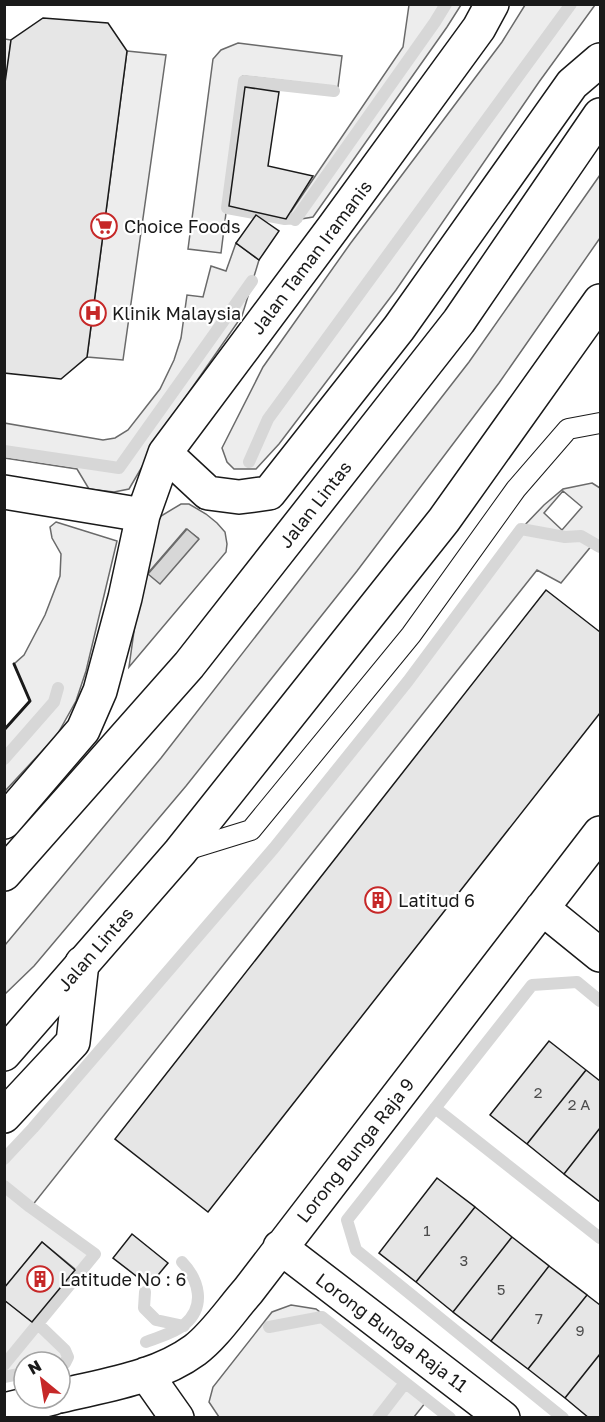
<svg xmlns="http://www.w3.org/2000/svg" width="605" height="1422" viewBox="0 0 605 1422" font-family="'Golos Text',sans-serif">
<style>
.built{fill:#ededed;stroke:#6a6a6a;stroke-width:1.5;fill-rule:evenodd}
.water{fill:#d7d7d7;stroke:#6a6a6a;stroke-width:1.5}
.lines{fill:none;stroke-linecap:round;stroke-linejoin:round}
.stream{stroke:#d7d7d7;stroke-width:12}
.building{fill:#e6e6e6;stroke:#1a1a1a;stroke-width:1.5}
.lane-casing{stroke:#1a1a1a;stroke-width:22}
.street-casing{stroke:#1a1a1a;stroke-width:36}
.highway-casing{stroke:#1a1a1a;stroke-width:36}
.lane{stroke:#fff;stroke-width:20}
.street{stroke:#fff;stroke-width:33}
.highway{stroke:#fff;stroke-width:33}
.wall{stroke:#1a1a1a;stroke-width:3}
.labels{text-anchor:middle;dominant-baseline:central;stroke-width:4.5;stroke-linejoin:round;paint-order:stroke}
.number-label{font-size:15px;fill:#4d4d4d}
.poi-label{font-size:18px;fill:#1a1a1a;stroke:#fff;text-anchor:start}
.street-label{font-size:18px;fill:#1a1a1a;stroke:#fff}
</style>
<rect width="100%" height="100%" fill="#fff"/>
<!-- built -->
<path class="built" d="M409,5H461L447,27L313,217L295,220L286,219L403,47Z
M525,5H595L539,82L396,290L279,444L256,469H234L227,462L222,448L263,367L350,244L502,42Z
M5,39L11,40L5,90Z
M238,43L342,56L338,87L243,76L221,253L188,249L213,59L221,50Z
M127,51L166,55L123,360L87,357Z
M600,175V238L499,383L357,571L186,786L34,966L5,994V945L161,758L469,362Z
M236,243L259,260L242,316L169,421L129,489L114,492L89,489L77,469L5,458L4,423L103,440L115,438L128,430L160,389L174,360L181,338L187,295L203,297L211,266L226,271Z
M592,483L600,488V547L593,544L561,583L537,570L31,1207L95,1254L38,1324L65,1350L68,1357L65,1363L24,1362V1373L5,1377V1300L32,1322L75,1269L42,1242L5,1288V1159L33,1128L274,848L408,681L521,529L544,505L563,489ZM563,491L582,507L562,530L544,513Z
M181,504H189L206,514L217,523L225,532L227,544L226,552L129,667L136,617L155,528L161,516ZM186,529L198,538L148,574V573Z
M56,522L117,541L86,671L76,701L57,735L5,791L4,730L30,701L14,664L24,655L45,615L60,576L61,554L52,538L50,527Z
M291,1305L316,1309L430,1397L414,1417H219L209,1402L213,1387L272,1312Z"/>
<!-- water -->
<path class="water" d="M187,529L199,539L160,584L148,574Z"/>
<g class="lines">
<!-- stream -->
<path class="stream" d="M297,218L285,219L227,208L244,81L334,91
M295,220L435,22L446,4
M4,451L119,468L252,281
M249,462L268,419L571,4
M4,759L54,702L58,688
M435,1108L600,1238
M4,1159L33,1128L274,848L408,681L521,529L565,537L581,536L600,547
M4,1186L30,1207L95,1254L4,1365
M145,1292L144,1308L156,1320L184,1326
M38,1324L65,1350L68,1357L65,1363L60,1365
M269,1327L322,1317L450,1418
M146,1342C158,1337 175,1333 185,1324C206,1306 199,1280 182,1262
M4,1377L24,1373
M378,1418L405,1383
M563,1418L356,1250L347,1220L532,985L577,982L600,1001"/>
</g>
<!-- building -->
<path class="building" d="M43,18L108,23L127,51L87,357L61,379L4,373V90L11,40Z
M245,87L279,92L268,166L313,176L286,219L229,206Z
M256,215L279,231L259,260L236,243Z
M546,590L600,632V713L208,1212L115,1139Z
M549,1041L586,1070L527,1144L490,1115Z
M586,1070L600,1081V1128L564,1174L527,1144Z
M600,1128V1202L564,1174Z
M437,1178L475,1207L416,1282L379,1253Z
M475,1207L512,1237L453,1312L416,1282Z
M132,1234L168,1263L149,1286L113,1258Z
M512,1237L549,1266L491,1341L453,1312Z
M42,1242L75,1270L32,1322L4,1300V1288Z
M549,1266L587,1295L528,1369L491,1341Z
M587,1295L600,1305V1354L565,1398L528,1369Z
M600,1354V1418H589L565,1398Z"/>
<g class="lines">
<!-- lane casing -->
<g class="lane-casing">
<path id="lane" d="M183,851L251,830L411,635L516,489L568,429L600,423"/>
</g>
<!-- street casing -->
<g class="street-casing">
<path id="street" d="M165,453L208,493L239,497L269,493L399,328L572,84L600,60
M4,492L143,515
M4,822L83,730L100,691L125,598L143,515L165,453L333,228L479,28L492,4
M542,908L600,955
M4,1116L73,1042L82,963
M280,1247L503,1418
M146,1374L177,1418
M60,1396C105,1385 157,1378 195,1350C214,1336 232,1309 248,1291L600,833
M4,1410L53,1398"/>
</g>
<!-- highway casing -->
<g class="highway-casing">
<path id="highway" d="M4,874L189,665L459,321L600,115
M4,1054L180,852L444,520L600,301"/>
</g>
<!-- lane -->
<use href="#lane" class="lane"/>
<!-- street -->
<use href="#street" class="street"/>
<!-- highway -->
<use href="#highway" class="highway"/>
<!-- wall -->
<path class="wall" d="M4,730L30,701L14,664"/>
</g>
<!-- icons -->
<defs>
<g id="supermarket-ring" transform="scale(1.35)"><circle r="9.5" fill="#fff" stroke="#c62828" stroke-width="1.5"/><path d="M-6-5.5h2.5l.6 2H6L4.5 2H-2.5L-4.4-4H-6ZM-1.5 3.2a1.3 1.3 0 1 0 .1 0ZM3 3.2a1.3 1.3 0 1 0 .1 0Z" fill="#c62828"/></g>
<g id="hospital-ring" transform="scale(1.35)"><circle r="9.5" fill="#fff" stroke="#c62828" stroke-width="1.5"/><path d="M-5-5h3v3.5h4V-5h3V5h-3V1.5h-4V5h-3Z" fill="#c62828"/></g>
<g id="building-ring" transform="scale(1.35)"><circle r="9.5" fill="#fff" stroke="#c62828" stroke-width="1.5"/><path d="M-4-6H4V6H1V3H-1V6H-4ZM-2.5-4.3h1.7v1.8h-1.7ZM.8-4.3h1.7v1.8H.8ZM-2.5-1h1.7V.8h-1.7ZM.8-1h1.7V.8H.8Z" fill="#c62828"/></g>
</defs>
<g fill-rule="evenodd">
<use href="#supermarket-ring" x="104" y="226"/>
<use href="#hospital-ring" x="93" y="313"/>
<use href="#building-ring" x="378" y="900"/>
<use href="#building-ring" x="40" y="1279"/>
</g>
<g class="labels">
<!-- number labels -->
<g class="number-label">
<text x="538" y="1092">2</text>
<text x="579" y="1104">2 A</text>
<text x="427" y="1230">1</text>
<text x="464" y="1260">3</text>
<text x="501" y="1289">5</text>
<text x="539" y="1318">7</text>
<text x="580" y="1330">9</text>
</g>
<!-- poi labels -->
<g class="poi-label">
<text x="124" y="226">Choice Foods</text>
<text x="112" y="313">Klinik Malaysia</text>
<text x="398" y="900">Latitud 6</text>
<text x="60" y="1279">Latitude No : 6</text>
</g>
<!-- street labels -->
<g class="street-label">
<text transform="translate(311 257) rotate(-53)">Jalan Taman Iramanis</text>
<text transform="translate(315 504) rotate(-52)">Jalan Lintas</text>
<text transform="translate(95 949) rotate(-49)">Jalan Lintas</text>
<text transform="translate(355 1150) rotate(-52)">Lorong Bunga Raja 9</text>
<text transform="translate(392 1332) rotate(37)">Lorong Bunga Raja 11</text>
</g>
</g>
<!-- border -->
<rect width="605" height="1422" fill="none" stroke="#1a1a1a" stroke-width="12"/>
<!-- north arrow -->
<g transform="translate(42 1380) rotate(330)"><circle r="28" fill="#ffffff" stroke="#a3a3a3" stroke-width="1.5"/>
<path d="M0-4.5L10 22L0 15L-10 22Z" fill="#c62828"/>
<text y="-9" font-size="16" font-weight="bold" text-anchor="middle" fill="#1a1a1a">N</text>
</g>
</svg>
